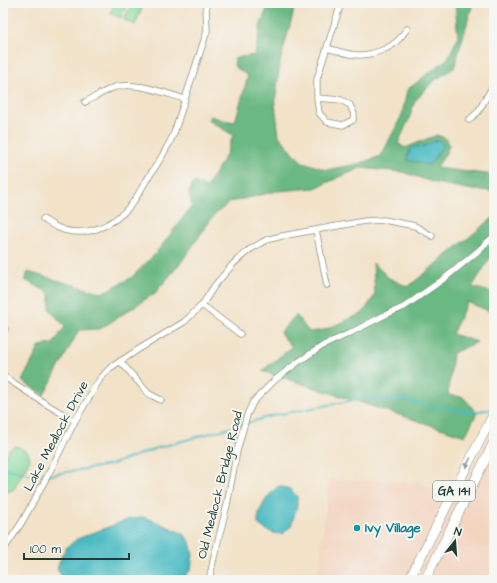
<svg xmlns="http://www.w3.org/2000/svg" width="497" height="583" viewBox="0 0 497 583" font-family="'Architects Daughter',sans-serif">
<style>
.built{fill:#f3d4bf}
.green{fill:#84d89a;stroke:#528a67}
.forest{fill:#6bb882;stroke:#457a5b}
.water{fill:#4cbbc2;stroke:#367c7b}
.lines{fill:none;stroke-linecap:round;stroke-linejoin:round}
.stream{stroke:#4cbbc2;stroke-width:2}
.minor-casing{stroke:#88907e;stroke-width:7}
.trunk-casing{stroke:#88907e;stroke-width:10}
.minor{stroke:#fff;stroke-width:5.5}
.trunk{stroke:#fff;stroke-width:9}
.oneway{fill:#8f9e9a}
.culture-dot{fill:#0f9aa8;stroke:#f6f6f2;stroke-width:1.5}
.labels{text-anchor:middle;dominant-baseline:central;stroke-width:4;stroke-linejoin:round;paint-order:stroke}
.shield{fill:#f6f6f2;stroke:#60746d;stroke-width:1}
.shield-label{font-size:12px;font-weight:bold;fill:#1f3d34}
.street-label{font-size:13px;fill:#1f3d34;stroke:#f6f6f2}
.culture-label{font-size:13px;font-weight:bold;fill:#0d838f;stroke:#f6f6f2;text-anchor:start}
</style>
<rect width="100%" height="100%" fill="#f6f6f2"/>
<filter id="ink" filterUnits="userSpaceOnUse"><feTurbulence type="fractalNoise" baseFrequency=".025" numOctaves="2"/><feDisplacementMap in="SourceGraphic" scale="8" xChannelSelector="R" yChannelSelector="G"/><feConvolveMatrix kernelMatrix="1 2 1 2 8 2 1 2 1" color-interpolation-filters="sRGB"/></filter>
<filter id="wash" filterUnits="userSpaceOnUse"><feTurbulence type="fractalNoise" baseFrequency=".012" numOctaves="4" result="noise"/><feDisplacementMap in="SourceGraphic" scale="16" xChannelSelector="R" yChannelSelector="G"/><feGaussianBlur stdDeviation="0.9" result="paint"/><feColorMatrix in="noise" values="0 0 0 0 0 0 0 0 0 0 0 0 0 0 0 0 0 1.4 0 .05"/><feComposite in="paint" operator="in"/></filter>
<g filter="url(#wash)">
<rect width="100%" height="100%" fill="#f2e2c8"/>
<!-- built -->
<path class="built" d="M494,430V580H313L319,570L329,480L418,482L455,497Z"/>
<!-- green -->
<path class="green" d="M115,3H127L121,18L110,14Z
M131,3H144L135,25L124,20Z
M16,446L28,452L30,459L14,489L8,492L3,489V461L9,449Z"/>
<!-- forest -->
<path class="forest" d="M269,3H296L280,62L275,104L279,136L301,161L326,170L358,164L381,156L402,115L407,90L447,59L458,38L455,3H473L454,68L432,82L415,101L409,119L398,143L405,148L437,135L445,138L449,145L445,155L436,168L494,175V191L473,190L435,183L403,172L360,168L315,188L277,191L230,202L214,215L182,261L155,293L100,329L79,330L44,395L22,381L40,346L53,344L65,327L50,309V293L25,280L28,272L102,293L131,278L156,253L192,206L189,193L194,182L206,188L226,155L233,135L208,120L210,116L223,120L235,122L248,76L234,66L235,58L255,55L261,24Z
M494,217V253H493L472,287L494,293V313L467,302L452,334L477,342L453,353L448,395L463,397L477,413L465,436L262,371L292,347L280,333L296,315L309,332L324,330L363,313L375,295L373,263L389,278L408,287Z"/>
<!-- water -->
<path class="water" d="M437,140L442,142L443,146L429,165L407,160L408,155L412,147L424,146Z
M279,486L290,489L297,496V506L291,526L283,534C272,534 267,531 258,524C257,510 268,494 279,486Z
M143,517L157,522L184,534L190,542L193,555L191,569L182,580H64L57,569L62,555L66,548L77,539L129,519Z"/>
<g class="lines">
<!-- stream -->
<path class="stream" d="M3,468L28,474L51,475L61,473L110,465L157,448L276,415L365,398L402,400L436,407L471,412L494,409"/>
</g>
</g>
<g filter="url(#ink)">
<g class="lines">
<!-- minor casing -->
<g class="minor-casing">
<path id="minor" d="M327,48C338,51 350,56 362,55C375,54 390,49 399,39C402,36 404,32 407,29
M317,98L341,100L350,105L354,114L353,120L343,125L327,122L319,113Z
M317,98V79L341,3
M85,102C95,97 105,91 115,87C136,81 164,93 185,99
M469,120L478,112L494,84
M43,219C48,222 53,226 59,228C84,239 113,226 130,206C137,198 142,187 148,178C158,163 167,150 174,133L207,31L206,8L205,3
M316,230L327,285
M202,305L240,334
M3,335L5,329
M120,361L149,394L161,400
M3,376L46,404L75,421
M3,549L6,546L22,522L48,475L75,421L100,379L110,368L139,349L184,322L202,305L215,285L234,263L249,250L266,240L282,236L365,221L384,220L415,226L432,236
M209,580L214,557L227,505L237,451L247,415L253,402L276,379L298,362L324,345L348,334L385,315L404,307L445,278L478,251L494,236"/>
</g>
<!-- trunk casing -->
<g class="trunk-casing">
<path id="trunk" d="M409,580L494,413
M425,580L494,442"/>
</g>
<!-- minor -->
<use href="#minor" class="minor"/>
<!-- trunk -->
<use href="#trunk" class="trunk"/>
</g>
<!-- one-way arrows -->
<defs><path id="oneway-solid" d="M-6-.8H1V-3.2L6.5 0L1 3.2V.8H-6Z"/></defs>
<use class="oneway" href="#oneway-solid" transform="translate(468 463) rotate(117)"/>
</g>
<!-- markers -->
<circle class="culture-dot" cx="357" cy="528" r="4"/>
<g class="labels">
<!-- shield labels -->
<rect class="shield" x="433" y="481" width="42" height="20" rx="3"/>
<g class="shield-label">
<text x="454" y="491">GA 141</text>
</g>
<!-- street labels -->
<g class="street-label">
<text transform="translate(56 436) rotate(-62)">Lake Medlock Drive</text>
<text transform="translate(220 485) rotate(-76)">Old Medlock Bridge Road</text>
</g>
<!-- culture labels -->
<g class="culture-label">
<text x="365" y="528">Ivy Village</text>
</g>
</g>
<!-- margin -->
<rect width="497" height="583" fill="none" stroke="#f6f6f2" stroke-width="16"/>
<!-- north arrow -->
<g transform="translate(455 541) rotate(17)" stroke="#f6f6f2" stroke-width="3" paint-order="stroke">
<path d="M0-3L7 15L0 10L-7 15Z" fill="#1f3d34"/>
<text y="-6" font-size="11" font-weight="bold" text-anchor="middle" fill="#1f3d34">N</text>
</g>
<!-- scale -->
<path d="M24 553v6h105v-6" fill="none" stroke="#1f3d34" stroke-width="2"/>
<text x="30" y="553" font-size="12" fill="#1f3d34" stroke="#f6f6f2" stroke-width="3" paint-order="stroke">100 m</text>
</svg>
